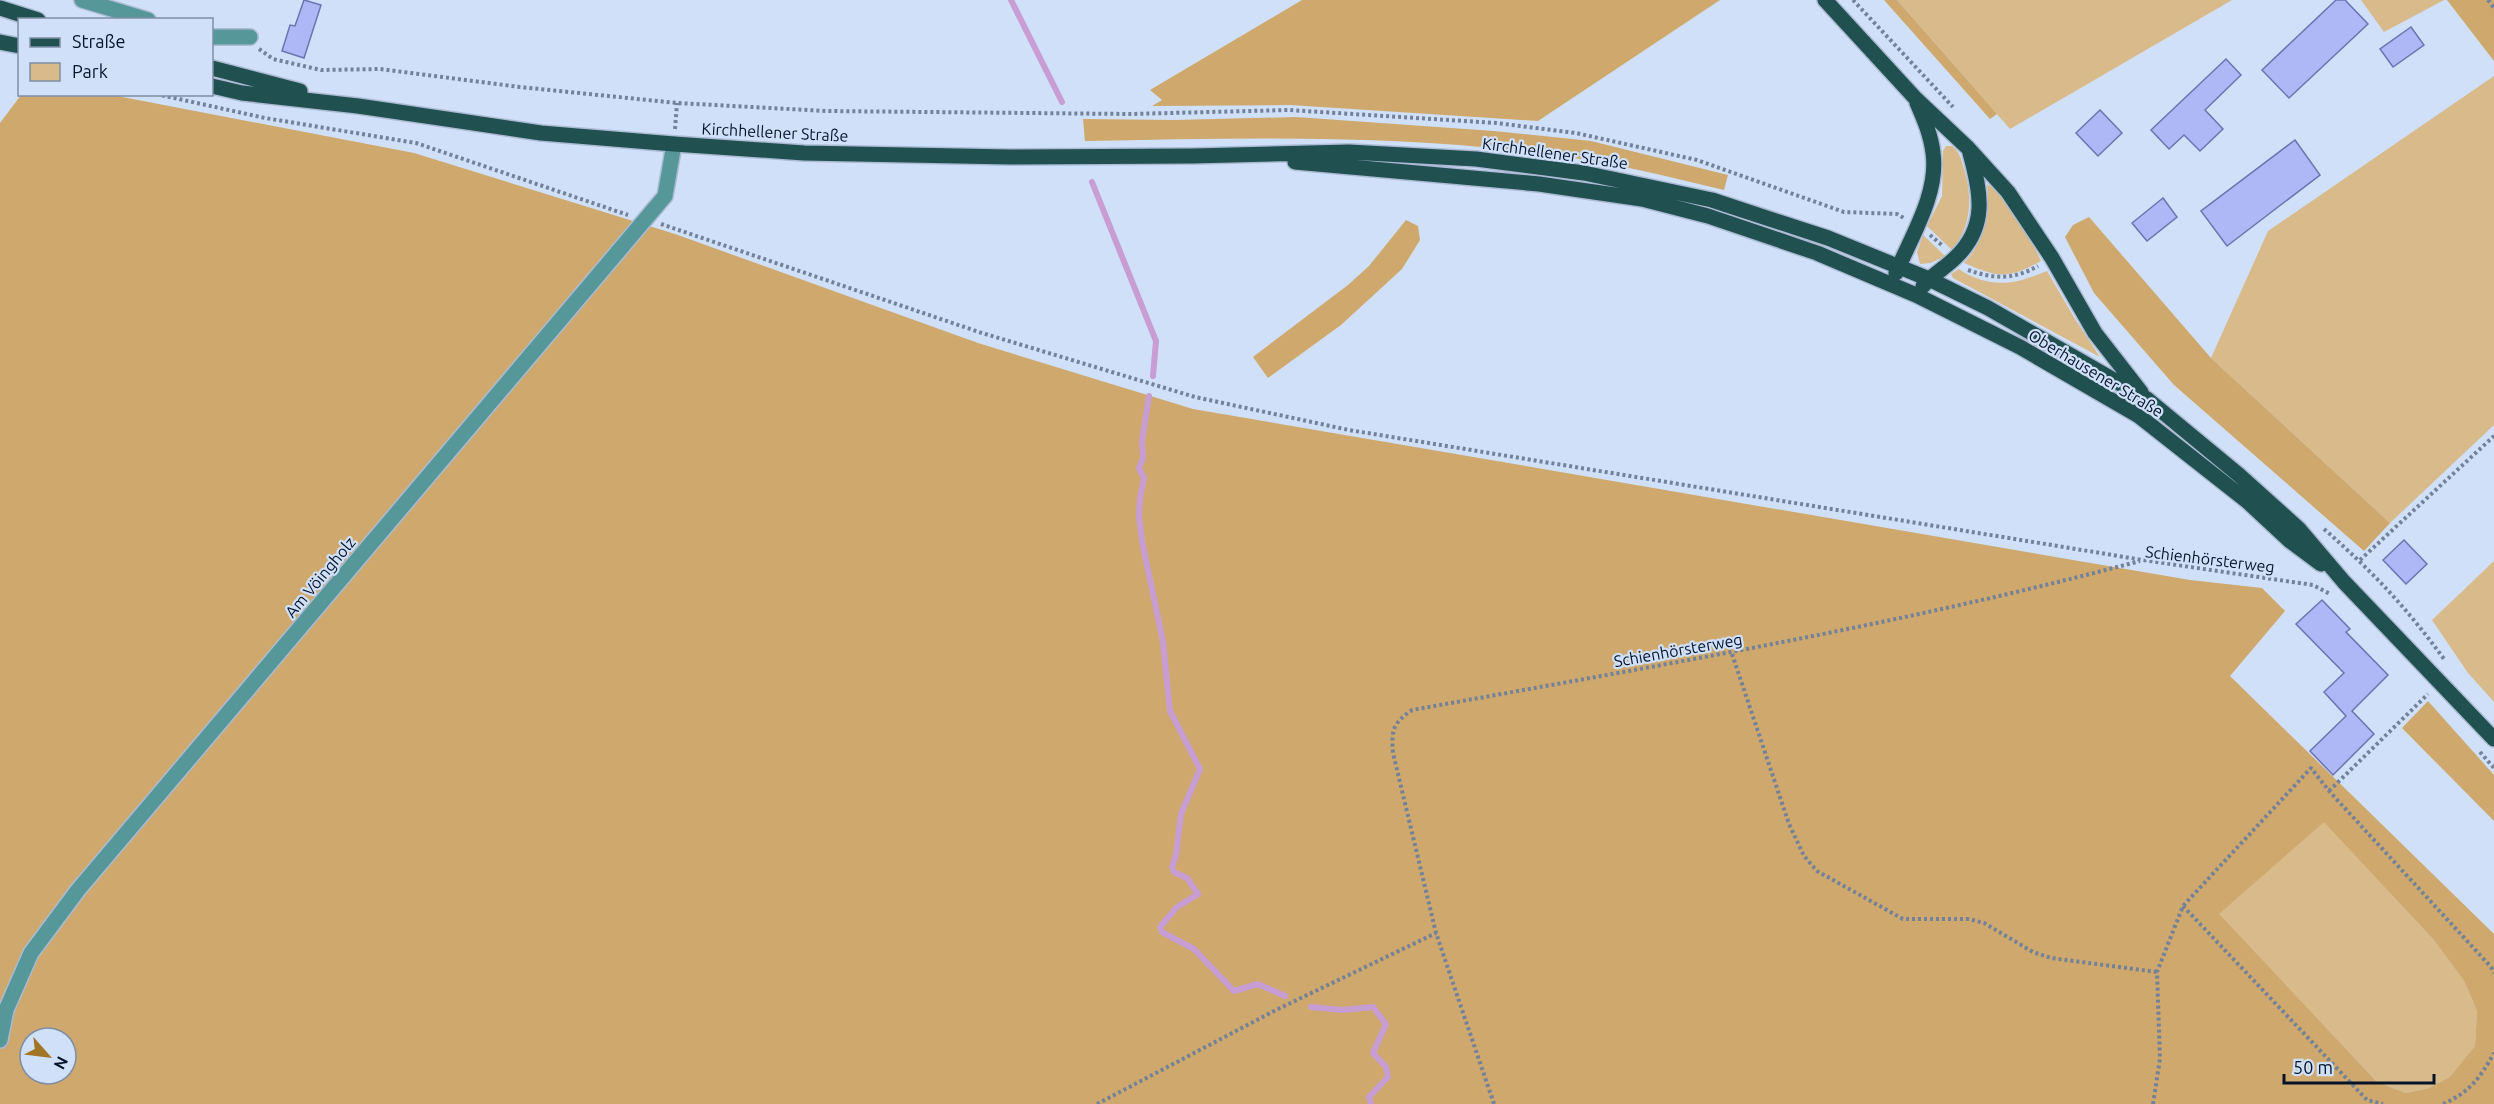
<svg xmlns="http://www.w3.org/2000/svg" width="2494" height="1104" viewBox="0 0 2494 1104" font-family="Ubuntu,sans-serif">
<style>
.green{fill:#d8ba8b}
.forest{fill:#cea86c;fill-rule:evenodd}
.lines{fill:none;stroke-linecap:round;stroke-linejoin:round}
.stream{stroke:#c79dd4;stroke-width:6}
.building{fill:#afb8f7;stroke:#6c73af;stroke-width:1.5}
.minor-casing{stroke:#acbbd3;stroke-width:18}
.major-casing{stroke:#acbbd3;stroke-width:18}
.path{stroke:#738299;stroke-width:4;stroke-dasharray:3 3;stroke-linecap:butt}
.minor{stroke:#56989a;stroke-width:15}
.major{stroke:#215051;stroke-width:15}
.labels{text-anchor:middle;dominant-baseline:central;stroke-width:4.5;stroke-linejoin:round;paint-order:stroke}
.street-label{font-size:16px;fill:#061429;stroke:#d0e0f8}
</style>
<rect width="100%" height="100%" fill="#d0e0f8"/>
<!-- green -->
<path class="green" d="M1897,0H2232L2010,129Z
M2361,0H2444L2384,32Z
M2494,76V425L2390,523L2211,358L2268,231Z
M1946,146H1952C1959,151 1961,158 1963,166C1973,195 1972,226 1952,250L1927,226L1942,196L1943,151Z
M1987,184C2006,194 2032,240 2041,261C2008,279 1999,278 1964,263C1986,239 1990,215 1987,184Z
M1923,235L1945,256L1931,263L1920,264L1917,252Z
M1959,269C1964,273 1969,275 1976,278C2003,288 2022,281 2047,271L2075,319L2100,357L1953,278L1951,274Z
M2494,561V702L2468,673L2432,620Z
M2324,821L2433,939L2464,981L2477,1011L2475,1046L2451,1077L2429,1088L2406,1093L2377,1082L2218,914Z"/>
<!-- forest -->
<path class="forest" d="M1302,0H1720L1538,121L1290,105L1152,106L1162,100L1150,90Z
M1884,0H1897L1997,114L1990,119Z
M2447,0H2494V61Z
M21,95H112L414,153L675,234L978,343L1193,409L2190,580L2262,588L2285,611L2230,676L2494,934V1104H0V123ZM2324,822L2433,939L2464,981L2477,1011L2475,1046L2450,1077L2429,1088L2406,1093L2377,1082L2219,914ZM30,1038H66V1074H30Z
M1296,117L1494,131L1591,141L1728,175L1724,190C1663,175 1600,160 1538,153C1387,134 1236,138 1085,141L1083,119L1175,120Z
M2089,217L2211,358L2390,523L2364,551L2174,385L2094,293L2065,237L2073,225Z
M1406,220L1418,226L1420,240L1402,269L1341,325L1268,378L1253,357L1348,285L1369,266Z
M2428,701L2494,775V821L2402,728Z"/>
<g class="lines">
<!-- stream -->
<path class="stream" d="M1011,0L1062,102
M1092,182L1156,341L1153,376
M1149,396L1142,441L1143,458L1139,468L1144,478L1140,498L1139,516L1142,541L1163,642L1170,711L1200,769L1181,814L1176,855L1172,867L1174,872L1187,878L1198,894L1177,907L1160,927L1162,932L1194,949L1234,991L1258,984L1285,996
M1311,1007L1342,1010L1373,1007L1386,1024L1373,1053L1386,1067L1388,1077L1369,1097L1371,1104"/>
</g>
<!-- building -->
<path class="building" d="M304,0L321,5L304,58L282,51L290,25L295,26Z
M2336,0H2345L2368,24L2289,98L2262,70Z
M2411,27L2424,45L2393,67L2380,49Z
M2226,59L2241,75L2205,110L2223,129L2200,151L2184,135L2169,149L2151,130Z
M2100,110L2122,133L2098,156L2076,133Z
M2295,140L2320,175L2227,246L2201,211Z
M2163,198L2177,217L2147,241L2132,223Z
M2404,540L2427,564L2406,584L2383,560Z
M2322,600L2350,629L2346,632L2388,675L2352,711L2374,734L2333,775L2310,751L2346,716L2324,692L2344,673L2296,624Z"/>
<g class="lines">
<!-- minor casing -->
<g class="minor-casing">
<path id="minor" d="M82,0L148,20
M212,37H250
M0,1040L6,1010L31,953L78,890L665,196L674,144"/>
</g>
<!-- major casing -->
<g class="major-casing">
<path id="major" d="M1825,0L1916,99L1968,148L2008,192L2052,258L2095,333L2141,392
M0,8L38,20
M0,42L20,46
M212,68L300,91
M212,86L242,93L358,106L541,133L674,144L804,153L1010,157L1193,156L1349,152L1476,159L1584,173L1712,200L1828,238L1929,279L1988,308L2147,399L2239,475L2299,529L2344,582L2494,739
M1295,162L1539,184L1642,199L1708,216L1817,253L1916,295L2020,347L2139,416L2247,501L2290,541L2321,564
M1896,273C1911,237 1939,193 1933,153C1931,135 1924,119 1917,103
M1923,286C1932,275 1945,268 1955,258C1988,227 1981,193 1970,153"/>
</g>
<!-- path -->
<path class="path" d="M1853,0L1953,107
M2488,0L2494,8
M259,49L273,59L321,70L380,69L520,87L677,103L826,111L1130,114L1289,110L1496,123L1576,133L1697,160L1844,212L1897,214L1904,218
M156,94L265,118L416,143L628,215
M675,129L677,103
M661,224L982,333L1195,397L1349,430L2143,560L2313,585L2330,594
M1930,235L1943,246
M1968,270C1994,279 2013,280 2038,266
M2324,529C2372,571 2406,607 2444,659
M2360,560L2494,436
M1732,654L1789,824L1804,856L1817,871L1903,919H1969L1984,923L2033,952L2051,958L2157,972
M2480,752L2494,768
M2329,791L2428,694
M2183,906L2367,1100L2383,1104
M1097,1104L1276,1010L1436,933
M1494,1104L1436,933L1393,753C1391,730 1393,723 1412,710C1656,666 1900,625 2140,561
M2153,1104L2160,1059L2157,972L2183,906L2311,768L2329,791L2491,967L2494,973
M2443,1104C2470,1092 2480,1078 2494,1053"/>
<!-- minor -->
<use href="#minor" class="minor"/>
<!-- major -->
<use href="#major" class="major"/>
</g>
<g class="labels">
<!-- street labels -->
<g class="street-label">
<text transform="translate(775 132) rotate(3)">Kirchhellener Straße</text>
<text transform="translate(1555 153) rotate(8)">Kirchhellener Straße</text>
<text transform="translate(2096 373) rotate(31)">Oberhausener Straße</text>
<text transform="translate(2210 559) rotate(7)">Schienhörsterweg</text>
<text transform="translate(320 577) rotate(-50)">Am Vöingholz</text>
<text transform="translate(1678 650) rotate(-10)">Schienhörsterweg</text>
</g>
</g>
<!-- legend -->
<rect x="18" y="18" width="195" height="78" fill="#d0e0f8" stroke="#7f8ea5" stroke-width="1.5"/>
<rect x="30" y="38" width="30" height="9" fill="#215051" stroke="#7f8ea5" stroke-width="1.5"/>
<text x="72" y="48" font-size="18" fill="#061429">Straße</text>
<rect x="30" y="63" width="30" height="18" fill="#d8ba8b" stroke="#7f8ea5" stroke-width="1.5"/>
<text x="72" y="78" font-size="18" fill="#061429">Park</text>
<!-- north arrow -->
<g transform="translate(48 1056) rotate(118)"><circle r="28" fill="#d0e0f8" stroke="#7f8ea5" stroke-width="1.5"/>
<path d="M0-4.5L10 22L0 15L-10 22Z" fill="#a07525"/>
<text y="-9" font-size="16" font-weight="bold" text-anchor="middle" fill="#061429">N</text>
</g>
<!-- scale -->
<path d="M2284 1074v9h150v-9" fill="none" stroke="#061429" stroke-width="3"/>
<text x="2293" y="1074" font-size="18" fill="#061429" stroke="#d0e0f8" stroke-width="4.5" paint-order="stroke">50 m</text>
</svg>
